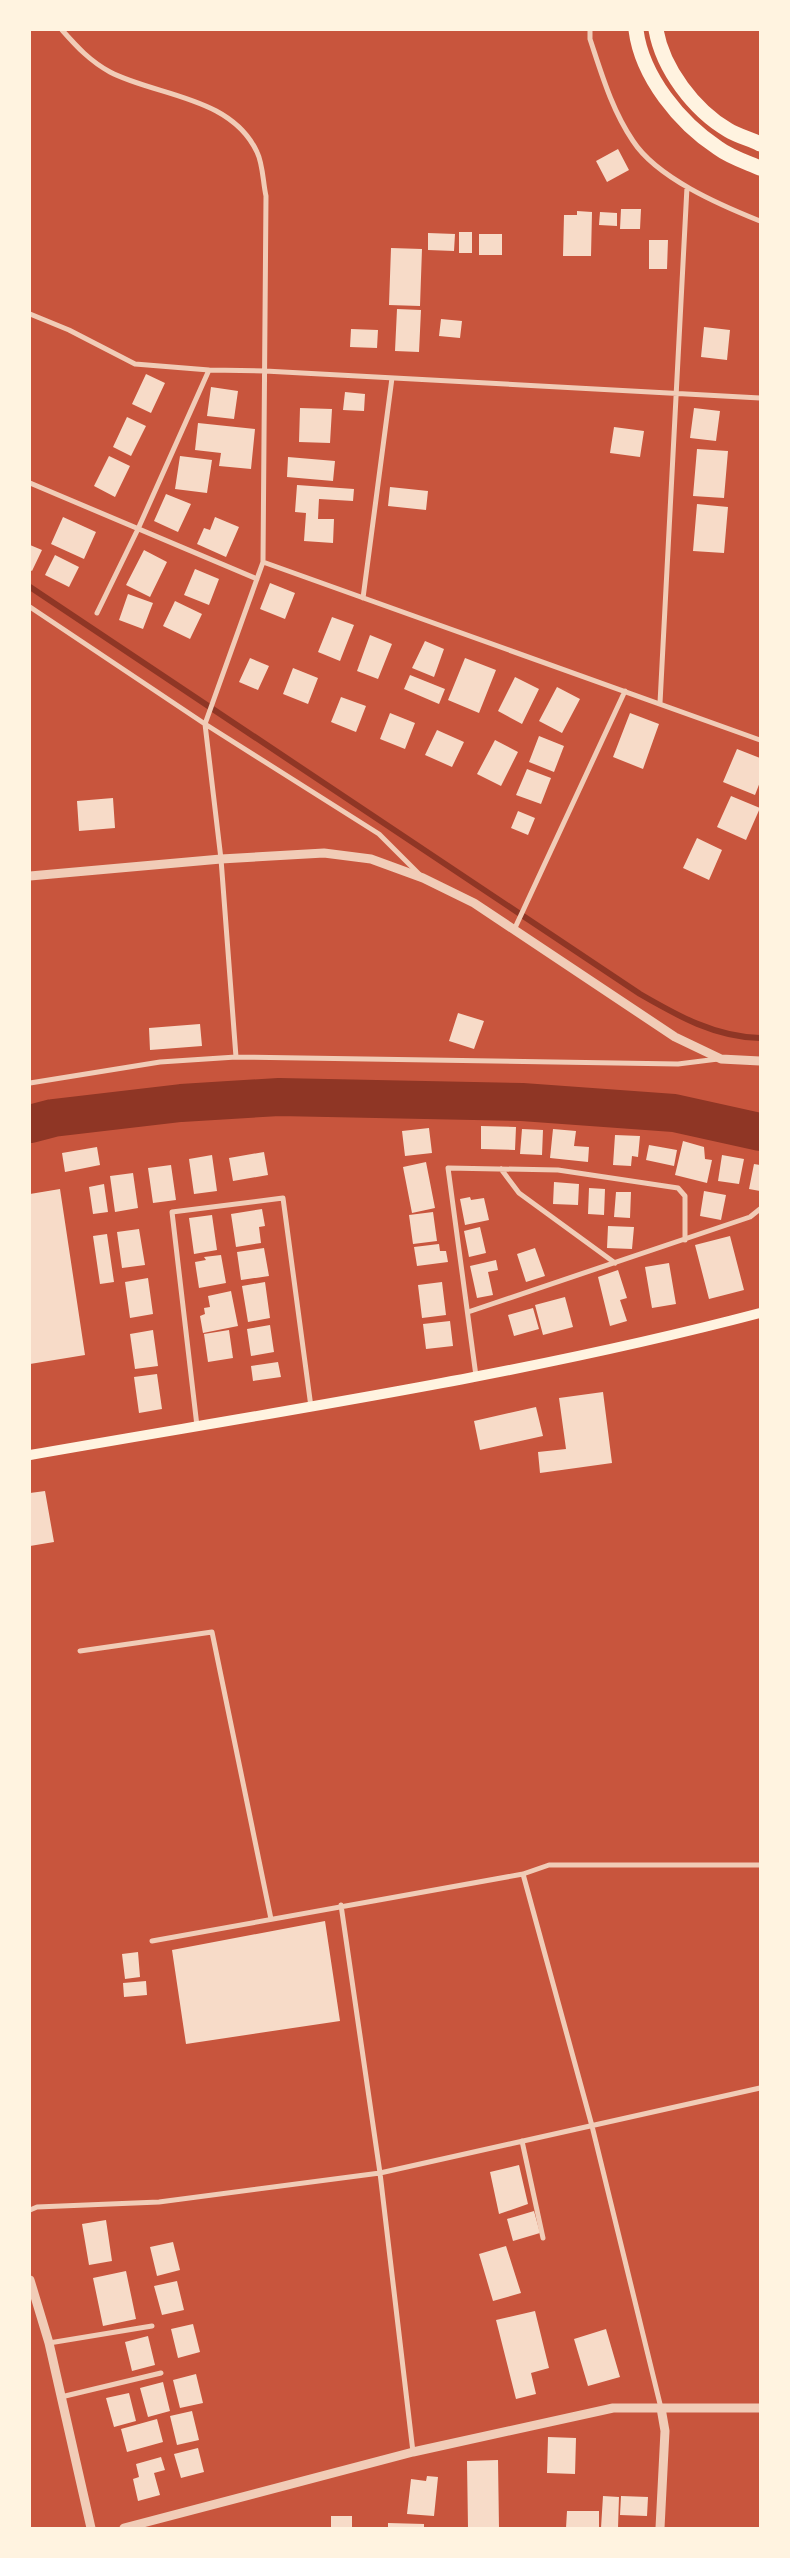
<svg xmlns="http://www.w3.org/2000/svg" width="790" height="2558" viewBox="0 0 790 2558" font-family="'Times New Roman',serif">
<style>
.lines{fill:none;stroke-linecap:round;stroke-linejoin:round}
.stream{stroke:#8f3625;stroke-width:6}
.river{stroke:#8f3625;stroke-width:38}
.building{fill:#f7dbc8}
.minor{stroke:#f1ccb7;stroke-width:5}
.tertiary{stroke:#f1ccb7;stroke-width:9}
.secondary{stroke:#fff3e0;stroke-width:10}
.motorway{stroke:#fff3e0;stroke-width:15}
</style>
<rect width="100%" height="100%" fill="#c8553d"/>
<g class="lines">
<!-- stream -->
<path class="stream" d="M30,587L640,994C678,1016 715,1037 760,1038"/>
<!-- river -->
<path class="river" d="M30,1124L53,1118L181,1103L279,1097L522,1102L674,1113L760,1132"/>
</g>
<!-- building -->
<path class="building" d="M618,149L629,170L607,182L596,161Z
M621,209H641L640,229H620Z
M577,211L592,212L591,256H563L564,215H577Z
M600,212L617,213V226L599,225Z
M459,232H472V253H459Z
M428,233L455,234L454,251L428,250Z
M479,234H502V255H479Z
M649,240H668L667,269H649Z
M391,248L422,249L420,306L389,305Z
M397,309L421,310L419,352L395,351Z
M441,319L462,321L460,338L439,336Z
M704,327L730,330L727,360L701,357Z
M351,329L378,330L377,348L350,347Z
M146,374L165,383L151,413L132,404Z
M211,387L238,391L234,419L207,416Z
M345,392L365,394L364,411L343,410Z
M300,408L332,409L330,443L299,442Z
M694,408L720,411L716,441L690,438Z
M127,417L146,426L131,456L113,447Z
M198,423L255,429L251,469L219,466L221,453L195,450Z
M614,427L644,431L640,457L610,453Z
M697,449L728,451L724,498L693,496Z
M109,456L130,466L115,497L94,486Z
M180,456L212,460L207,493L175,489Z
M288,457L335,461L333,481L287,477Z
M297,485L354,489L353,501L319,499L318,519H334L333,543L304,541L306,513L295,512Z
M390,487L428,491L426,510L388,506Z
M166,494L191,504L178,532L154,521Z
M697,504L728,507L724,553L693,551Z
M63,517L96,532L84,559L51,544Z
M215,517L239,527L226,557L197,544L204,528L210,530Z
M30,545L42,550L32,571L30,570Z
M144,550L167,562L150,597L126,585Z
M55,555L79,567L69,587L45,575Z
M195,569L219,579L209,605L184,595Z
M270,583L295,593L285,619L260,609Z
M128,594L153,603L143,629L119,620Z
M175,601L202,614L190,639L163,626Z
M332,617L354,625L340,661L318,652Z
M370,635L392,644L378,679L357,671Z
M425,641L444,649L434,677L412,668Z
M250,658L269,666L258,690L239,682Z
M465,658L496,670L479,713L448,700Z
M293,668L318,678L308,704L283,694Z
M410,675L445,689L439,704L404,689Z
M515,677L539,689L522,724L498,711Z
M557,687L580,699L562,733L539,721Z
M341,697L366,706L356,732L331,722Z
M390,713L415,723L405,749L380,739Z
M630,713L659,724L643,769L613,757Z
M437,730L464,742L452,767L425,755Z
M539,736L564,746L554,772L529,762Z
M495,740L518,752L501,786L477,774Z
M737,749L760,758V782L755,795L723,782Z
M527,769L551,778L541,804L516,795Z
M731,796L760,808L746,840L717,827Z
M113,798L115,828L79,831L77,801Z
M518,811L535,818L528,835L511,828Z
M697,838L722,850L709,880L683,868Z
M458,1013L484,1021L474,1049L449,1041Z
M200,1024L202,1046L150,1050L149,1028Z
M481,1126L516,1127L515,1150L481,1149Z
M429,1128L432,1153L405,1156L402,1131Z
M522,1129L543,1130L542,1155L520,1154Z
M553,1129L576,1131L574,1146L589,1147L588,1162L550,1158Z
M615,1135L640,1136L638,1157L632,1156L631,1166L613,1165Z
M683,1141L704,1147L705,1159L712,1160L707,1183L675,1175Z
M649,1145L677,1150L674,1166L646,1160Z
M97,1147L100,1165L65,1172L62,1153Z
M264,1152L268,1175L233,1181L229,1158Z
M212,1155L217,1191L194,1194L189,1159Z
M722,1155L744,1159L739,1184L718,1181Z
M426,1162L435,1208L412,1213L403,1167Z
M754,1164L760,1165V1191L749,1189Z
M171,1165L176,1200L153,1203L148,1168Z
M133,1173L138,1208L115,1212L110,1176Z
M554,1182L579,1184L578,1205L553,1204Z
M104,1184L108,1212L93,1214L89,1187Z
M589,1188L605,1189L604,1215L588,1214Z
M60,1189L85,1355L30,1364V1194Z
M704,1191L726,1195L721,1220L700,1216Z
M616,1192H631L630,1218L614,1217Z
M470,1197L471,1200L484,1198L489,1220L465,1225L460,1199Z
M262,1209L265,1226L259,1227L261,1243L236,1247L231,1214Z
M433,1212L437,1241L413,1244L409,1215Z
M212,1215L217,1250L194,1254L189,1218Z
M608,1226L634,1227L632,1249L607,1248Z
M480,1227L486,1253L469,1257L464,1231Z
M139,1229L145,1265L122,1268L117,1232Z
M107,1234L114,1282L100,1284L93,1236Z
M730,1236L744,1290L709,1299L695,1245Z
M439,1244L440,1251H446L448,1262L417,1266L414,1247Z
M264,1248L269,1276L241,1280L237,1252Z
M535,1248L545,1276L526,1282L517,1254Z
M221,1255L226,1283L199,1288L195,1262L206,1260L204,1257Z
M496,1260L498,1270L488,1272L493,1295L477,1298L470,1266Z
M669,1263L676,1304L652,1308L645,1267Z
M618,1270L627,1298L620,1300L627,1321L610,1326L598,1277Z
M148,1278L153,1314L130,1318L125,1282Z
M265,1282L270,1318L248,1322L242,1286Z
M442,1282L446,1315L422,1318L418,1285Z
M231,1291L238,1326L203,1333L200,1316L205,1314L204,1308L210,1307L208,1296Z
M565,1297L573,1327L543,1335L535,1305Z
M533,1308L539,1329L514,1336L508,1315Z
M450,1321L453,1346L426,1349L423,1324Z
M270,1325L274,1352L251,1356L247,1329Z
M153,1330L158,1366L135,1369L130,1334Z
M229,1330L233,1358L208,1362L204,1334Z
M278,1362L281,1377L253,1381L251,1366Z
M157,1374L162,1409L139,1413L134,1377Z
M603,1392L612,1463L540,1473L538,1452L566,1449L559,1398Z
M536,1407L543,1436L480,1450L474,1421Z
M45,1491L54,1542L30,1546V1493Z
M325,1921L340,2021L186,2044L172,1950Z
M138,1952L140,1977L125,1979L122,1954Z
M146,1981L147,1995L124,1997L123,1983Z
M519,2165L528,2204L499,2214L490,2172Z
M534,2211L540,2233L513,2241L507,2219Z
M106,2220L112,2261L89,2265L82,2224Z
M173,2242L180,2270L157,2276L150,2247Z
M506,2246L521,2293L493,2301L479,2254Z
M126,2271L136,2319L103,2326L93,2278Z
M177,2281L184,2310L162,2315L154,2286Z
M535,2311L549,2368L531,2373L536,2394L516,2399L496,2320Z
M193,2324L200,2352L178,2358L171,2329Z
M606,2329L620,2377L588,2386L574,2339Z
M148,2336L155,2365L132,2371L125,2342Z
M196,2374L203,2403L180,2408L173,2380Z
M163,2382L170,2411L148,2417L140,2388Z
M129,2393L136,2421L114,2427L106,2398Z
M192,2411L199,2440L177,2445L170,2416Z
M157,2419L163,2442L127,2452L121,2429Z
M548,2437L576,2438L575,2474L547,2473Z
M198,2448L204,2472L181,2478L174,2454Z
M161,2457L165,2470L154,2473L160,2495L138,2501L133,2479L139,2477L136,2464Z
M498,2460L499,2528H468L467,2461Z
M427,2476L438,2477L434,2516L407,2514L411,2479L426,2481Z
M603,2496L619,2497L618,2528H601Z
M621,2496L648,2497L647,2516L620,2515Z
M567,2511H599V2528H566Z
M331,2516H352V2528H331Z
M388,2523L424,2524V2528H388Z"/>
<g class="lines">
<!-- minor -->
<path class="minor" d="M62,30C77,47 90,61 110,72C156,96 231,96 257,152C263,164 263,183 266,196L263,562L205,724L221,859L236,1057
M590,30V39C602,75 612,110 633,141C657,178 720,205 760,221
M30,314L69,330L135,364L209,370
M30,483L257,579
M263,562L760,740
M363,598L392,378
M30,607L205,724L379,834L419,874
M97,613L138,529L209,370L265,371L760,398
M660,703L687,187
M514,930L625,691
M30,1083L160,1062L236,1057L678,1064L718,1059
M501,1169L519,1193L615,1263
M468,1312L750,1217L760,1209
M476,1376L448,1168L558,1170L678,1188L685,1196V1240
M197,1426L172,1212L283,1198L311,1407
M80,1651L212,1632L271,1919
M523,1874L592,2126L661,2408
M341,1905L380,2173L413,2452
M152,1941L523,1874L549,1865H760
M522,2141L543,2238
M30,2210L37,2207L159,2202L380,2173L760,2088
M49,2343L152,2326
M61,2397L161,2373"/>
<!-- tertiary -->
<path class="tertiary" d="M30,876L221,859L324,853L371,859L423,878L474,903L675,1037L721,1059L760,1061
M30,2280L49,2343L91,2528
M124,2528L413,2452L613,2408H760
M660,2528L665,2431L661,2408"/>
<!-- secondary -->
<path class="secondary" d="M30,1455C274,1412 520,1376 760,1313"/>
<!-- motorway -->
<path class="motorway" d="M636,30C642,77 680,123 718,148C730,157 746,162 760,168
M656,30C663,69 694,110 728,130C738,136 750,139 760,144"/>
</g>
<!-- border -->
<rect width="790" height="2558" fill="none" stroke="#fff3e0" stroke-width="62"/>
</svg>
